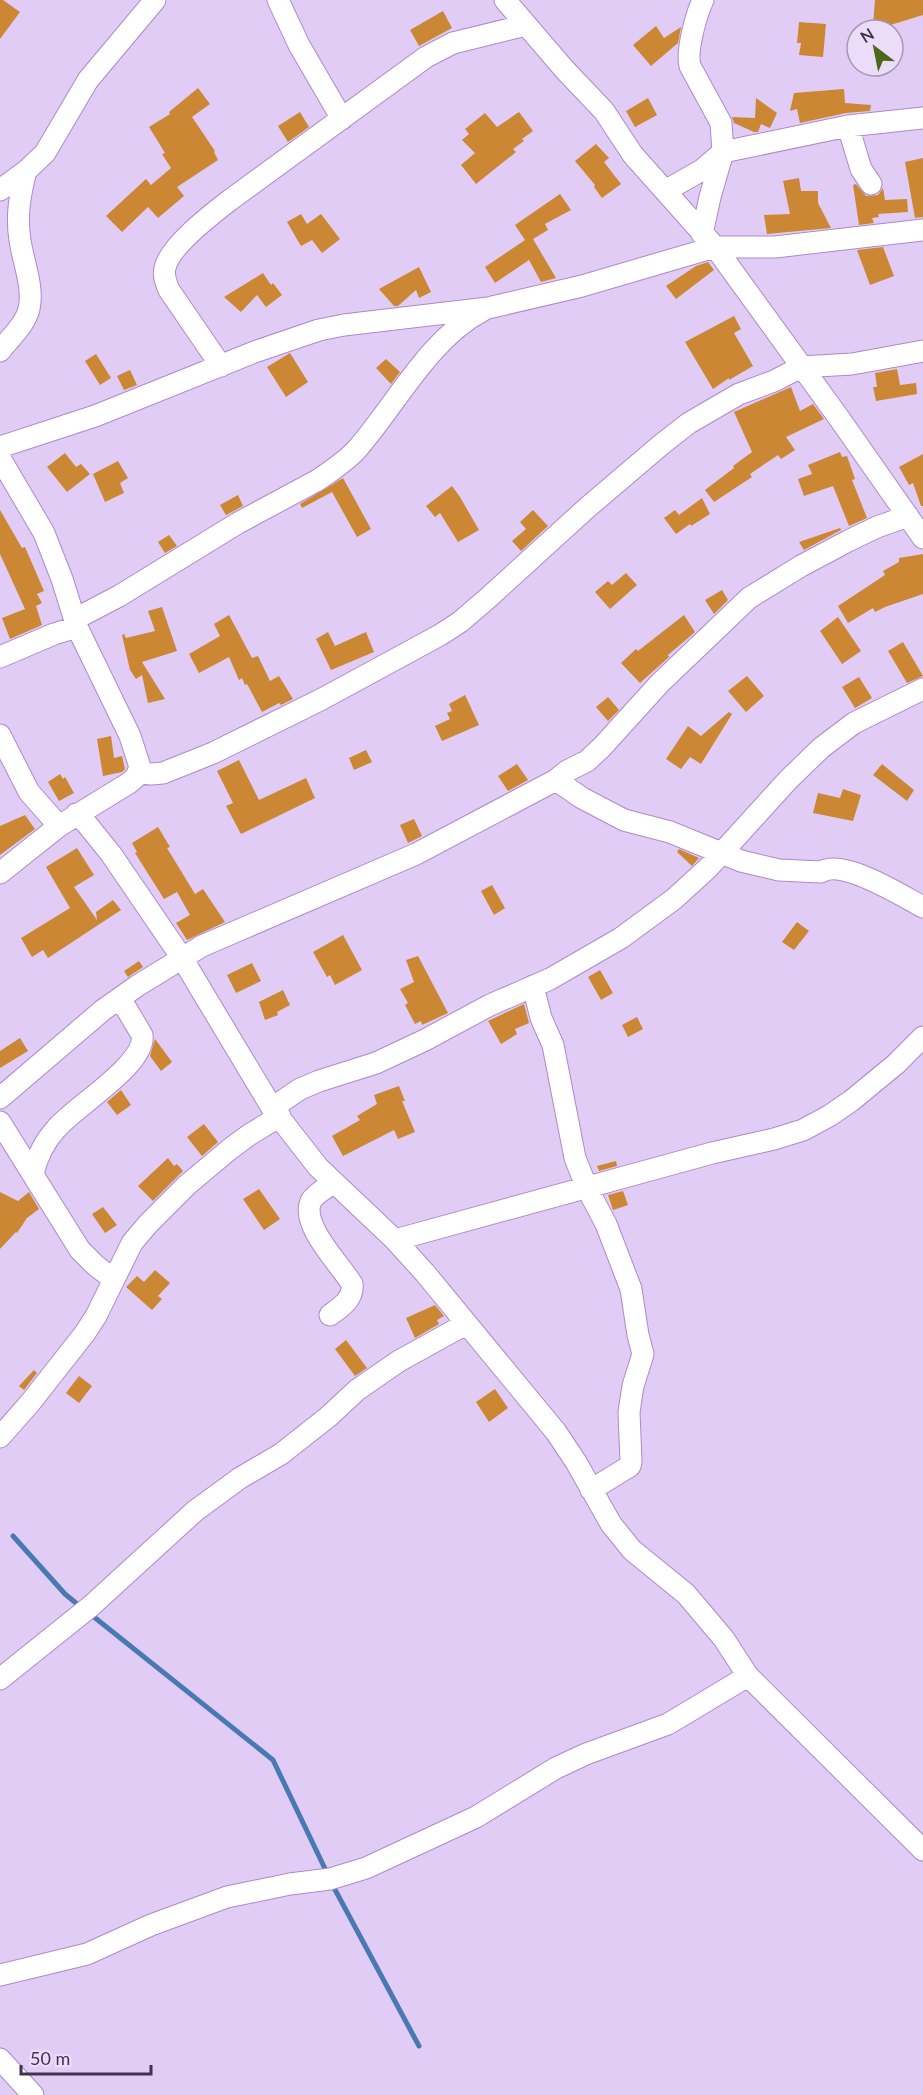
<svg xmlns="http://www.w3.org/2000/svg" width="923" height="2095" viewBox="0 0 923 2095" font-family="Lato,sans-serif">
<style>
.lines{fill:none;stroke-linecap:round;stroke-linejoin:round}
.stream{stroke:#4979b2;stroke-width:5}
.building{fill:#cb8733}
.minor-casing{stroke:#ac89cc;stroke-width:23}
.minor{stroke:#fff;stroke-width:21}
</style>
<rect width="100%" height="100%" fill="#e1ccf6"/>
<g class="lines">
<!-- stream -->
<path class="stream" d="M13,1536L65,1594L82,1608
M89,1613L273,1760L328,1875
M332,1884L419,2046"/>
</g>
<!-- building -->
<path class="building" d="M0,0H3L20,12L0,39Z
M875,0H923V15L887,26L873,25Z
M443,11L452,28L419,46L410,30Z
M799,22L826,24L823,57L799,55L801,43H797Z
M656,26L664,38L681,27L678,43L651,66L633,45Z
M198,88L210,104L192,117L215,151L214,152L218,160L177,187L184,196L158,218L148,207L122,232L106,216L146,179L151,185L171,168L162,154L165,153L149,127L170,114L169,112Z
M844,89L845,103L871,105L870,111L846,113L800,123L797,109L790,111L794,93Z
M648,98L657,115L635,127L626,111Z
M756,98L777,113L770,128L761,124L758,132H754L734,123L732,117L755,118Z
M300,112L309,127L288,142L278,126Z
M519,112L533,131L522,139L524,141L513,149L516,152L476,184L461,165L475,153L462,140L469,134L465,129L485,113L497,127Z
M596,144L609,158L604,162L621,184L602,198L594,187L595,185L575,161Z
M923,158V217L915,218L905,162Z
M799,178L801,191H818V203L831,228L767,234L764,215L790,214L783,181Z
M856,184L866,196L878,195L883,188L885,200L907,199L908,212L878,214L879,217L872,218L874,223L859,225L853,185Z
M560,194L571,210L545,224L548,230L533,239L556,278L541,282L529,260L495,283L485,267L525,240L515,225Z
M301,214L307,224L321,214L340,239L322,253L312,240L301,246L287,222Z
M883,247L894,276L870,285L857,250Z
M708,262L714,270L676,299L666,286L696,266Z
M419,267L431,292L419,298L416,290L398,306H394L379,289Z
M263,273L271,285L273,283L282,295L266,307L257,295L241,312L224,297Z
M734,316L741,329L734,333L753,366L729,380V378L713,389L685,342Z
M290,353L308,382L286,397L267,367Z
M96,354L111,378L100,385L85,361Z
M386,359L400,372L391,384L376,368Z
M897,369L900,385L916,383L917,394L876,401L873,387H877L875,373Z
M130,370L137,385L124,390L117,376Z
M791,387L800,411L813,404L824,419L786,437L795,450L781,459L778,455L750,474L752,477L714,502L705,490L734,468L733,466L752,452L734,412Z
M840,452L842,457L847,456L855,479L852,480L867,518L849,526L833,486L804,496L798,479L812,474L808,465Z
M65,453L76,467L81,464L90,474L67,492L47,467Z
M923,454V506H921L913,483L909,485L899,467Z
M118,461L128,478L120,483L124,493L105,502L93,474Z
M343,478L371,529L357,537L332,492L302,508L300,504Z
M452,486L460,497L479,530L458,542L440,513L435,517L426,506Z
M238,495L243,506L226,515L220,505Z
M702,498L710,514L691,526L690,524L676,534L664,518L675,510L679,515Z
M0,510L22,548L25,547L44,591L37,594L42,603L36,606L42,625L10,639L2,618L25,609L0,554Z
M533,510L548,526L521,551L512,541L526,529L520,522Z
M840,528L841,530L804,550L799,542Z
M169,535L177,546L165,553L158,542Z
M923,554V594L885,607L875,612L873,608L848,623L838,606L885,575L883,571L899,562V558Z
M626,573L637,585L610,609L595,592L608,581L612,585Z
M722,590L728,600L714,614L705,600Z
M162,607L177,651L142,662L165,699L148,703L142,675L136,679L130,670L122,635L124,634L126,638L155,631L148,611Z
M229,615L252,658L258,656L270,681L279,676L293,699L281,705L279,703L262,712L247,684L245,685L242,678L239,680L229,657L199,673L189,654L220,636L214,624Z
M684,615L695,632L668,655L669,657L640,683L621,663L636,649L638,651Z
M838,617L861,651L842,664L820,631Z
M328,632L335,646L366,632L374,652L331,670L316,639Z
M903,642L923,676L907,683L888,651Z
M747,676L764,696L746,712L728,691Z
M859,677L872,698L855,708L842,687Z
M465,695L479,725L442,741L435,726L450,719L447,713L452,711L449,704Z
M608,697L619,710L608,721L596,707Z
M729,712L732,714L701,764L690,757L681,769L666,759L688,726L701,736Z
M111,736L114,758L122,756L125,769L122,772L103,776L97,739Z
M366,750L372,762L354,770L349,758Z
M239,760L259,800L306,778L315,798L241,834L226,806L233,803L217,771Z
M517,764L528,780L508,791L498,776Z
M882,764L914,790L907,801L873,775Z
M60,774L63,779L65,777L74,793L59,801L48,782Z
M843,789L861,795L853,821L813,813L818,793L840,798Z
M25,815L35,829L0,855V826Z
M414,819L422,836L408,843L400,825Z
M158,827L170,847L167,848L195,894L203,889L225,922L187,940L176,923L190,915L177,892L164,899L135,853L137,852L132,843Z
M77,848L94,875L74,887L97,920L96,912L113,900L121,910L48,958L43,950L32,957L21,938L70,908L46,867Z
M679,849L699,858L692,866L677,852Z
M492,885L505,908L494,915L481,891Z
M797,922L809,931L794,950L782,942Z
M343,935L362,970L335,985L330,975L327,977L313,952Z
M418,956L448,1013L422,1025L421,1021L415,1024L405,1005L408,1003L400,989L414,982L406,960Z
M139,961L143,967L128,977L124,971Z
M252,963L261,981L236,993L227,975Z
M600,970L613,993L601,1000L588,977Z
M283,990L290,1005L277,1012L278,1015L265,1020L259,1002Z
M524,1004L529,1023L515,1029L517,1034L501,1044L488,1021Z
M637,1017L643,1029L628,1037L622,1025Z
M20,1038L28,1051L0,1068V1051Z
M155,1039L172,1062L161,1071L150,1056Z
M399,1086L405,1101H402L415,1132L398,1139L394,1130L343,1156L332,1136L360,1120L357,1116L377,1104L374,1095Z
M121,1090L131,1105L117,1115L107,1102Z
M204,1124L218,1142L202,1156L187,1137Z
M168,1158L174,1166L177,1164L183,1171L153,1201L138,1186Z
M616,1161L617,1166L599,1171L597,1166Z
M259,1189L280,1219L264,1230L243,1199Z
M623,1191L628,1205L613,1210L608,1195Z
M0,1192L18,1201L29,1192L39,1209L27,1218L17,1233L16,1232L0,1249Z
M103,1207L117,1225L105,1233L92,1214Z
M155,1270L170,1283L158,1296L162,1299L152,1310L126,1287L137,1276L144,1282Z
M435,1305L444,1316L437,1320L439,1324L415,1338L406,1318Z
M346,1340L367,1368L355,1376L335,1349Z
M34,1370L37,1373L24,1390L19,1386Z
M79,1376L92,1386L79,1403L66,1393Z
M495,1389L508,1408L489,1422L476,1402Z"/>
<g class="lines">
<!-- minor casing -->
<g class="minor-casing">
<path id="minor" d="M278,0L299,45L342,119
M505,0L565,70L604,111L633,155L715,247L839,418L923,538
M848,126L861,169L871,184
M0,190L26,171L45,153L88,80L155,0
M665,191L702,170L723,152L848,126L923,118
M702,234L710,197L723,152L721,123L690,66C686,51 696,15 703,0
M0,351C10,338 25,325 29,309C34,287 23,262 20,240C16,216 20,194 26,171
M221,366L169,290C166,283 163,276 165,268C169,247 213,213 230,200L426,57L453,43L526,25
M0,447L95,416L257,351L319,330L344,325L488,308L582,286L715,247H775L923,230
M0,458L44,533L62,579L77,627L130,736L140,767L136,777L129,783L59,826L0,873
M75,619L119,596L238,523L318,480C332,470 347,461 358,448C396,404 430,338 482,311
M0,657L54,634L77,627
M0,735L29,792L59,826
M139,773L151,774L163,773L213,753L322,699L440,635L460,622L488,598L588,507L662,444L689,423L739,394L774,381L801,367L852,364L923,351
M556,780L582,798L624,820L670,832L741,861L779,870L821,872C843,858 902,896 923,907
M76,814L86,823L111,854L182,958L272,1108L318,1167L395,1240L425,1273L556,1432L576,1462L611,1524L632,1550L686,1594L724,1639L748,1676L923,1850
M533,986L541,1018L553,1045L575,1158L587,1188L606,1224L631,1289L638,1335L643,1354L633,1386L629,1412L631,1462L630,1466L591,1490
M0,1098L103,1010L137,986L202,946L416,854L556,780L567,771L587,761L602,747L660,683L749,598L801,566L848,541L877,527L908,516
M272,1108L300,1089L319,1081L376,1063L425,1040L490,1005L550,979L621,938L674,899L708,868L788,780L821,748L854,723L923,689
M0,1122L80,1250L95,1265L113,1279
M33,1174C37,1157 44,1142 56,1129C74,1107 147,1064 142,1035L120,998
M395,1240L712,1153L774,1139L803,1130L829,1116L851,1101L896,1064L923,1037
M330,1315C341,1307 354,1299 352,1284C340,1264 300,1225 311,1201C315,1194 326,1188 333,1183
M0,1437L30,1403L85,1333L96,1316L132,1243L148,1224L187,1185L230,1149L249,1135L280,1116
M0,1679L91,1606L195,1511L240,1478L281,1454L328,1417L357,1390L399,1361L466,1324
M0,1975L87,1954L151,1925L227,1897L290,1884L330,1879L366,1868L476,1817L556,1768L586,1754L668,1724L748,1676
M0,2059L33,2095"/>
</g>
<!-- minor -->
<use href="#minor" class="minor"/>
</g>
<!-- north arrow -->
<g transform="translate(875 48) rotate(328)"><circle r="28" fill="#ebdcf9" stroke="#a798b5" stroke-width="1.5"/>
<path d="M0-4.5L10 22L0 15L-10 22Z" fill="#4a671a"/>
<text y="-9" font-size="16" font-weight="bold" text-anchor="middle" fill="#41324e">N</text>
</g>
<!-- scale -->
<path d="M21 2065v9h130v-9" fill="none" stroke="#41324e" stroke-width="3"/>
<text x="30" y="2065" font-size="18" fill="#41324e" stroke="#ebdcf9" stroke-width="4.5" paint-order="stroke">50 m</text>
</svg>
